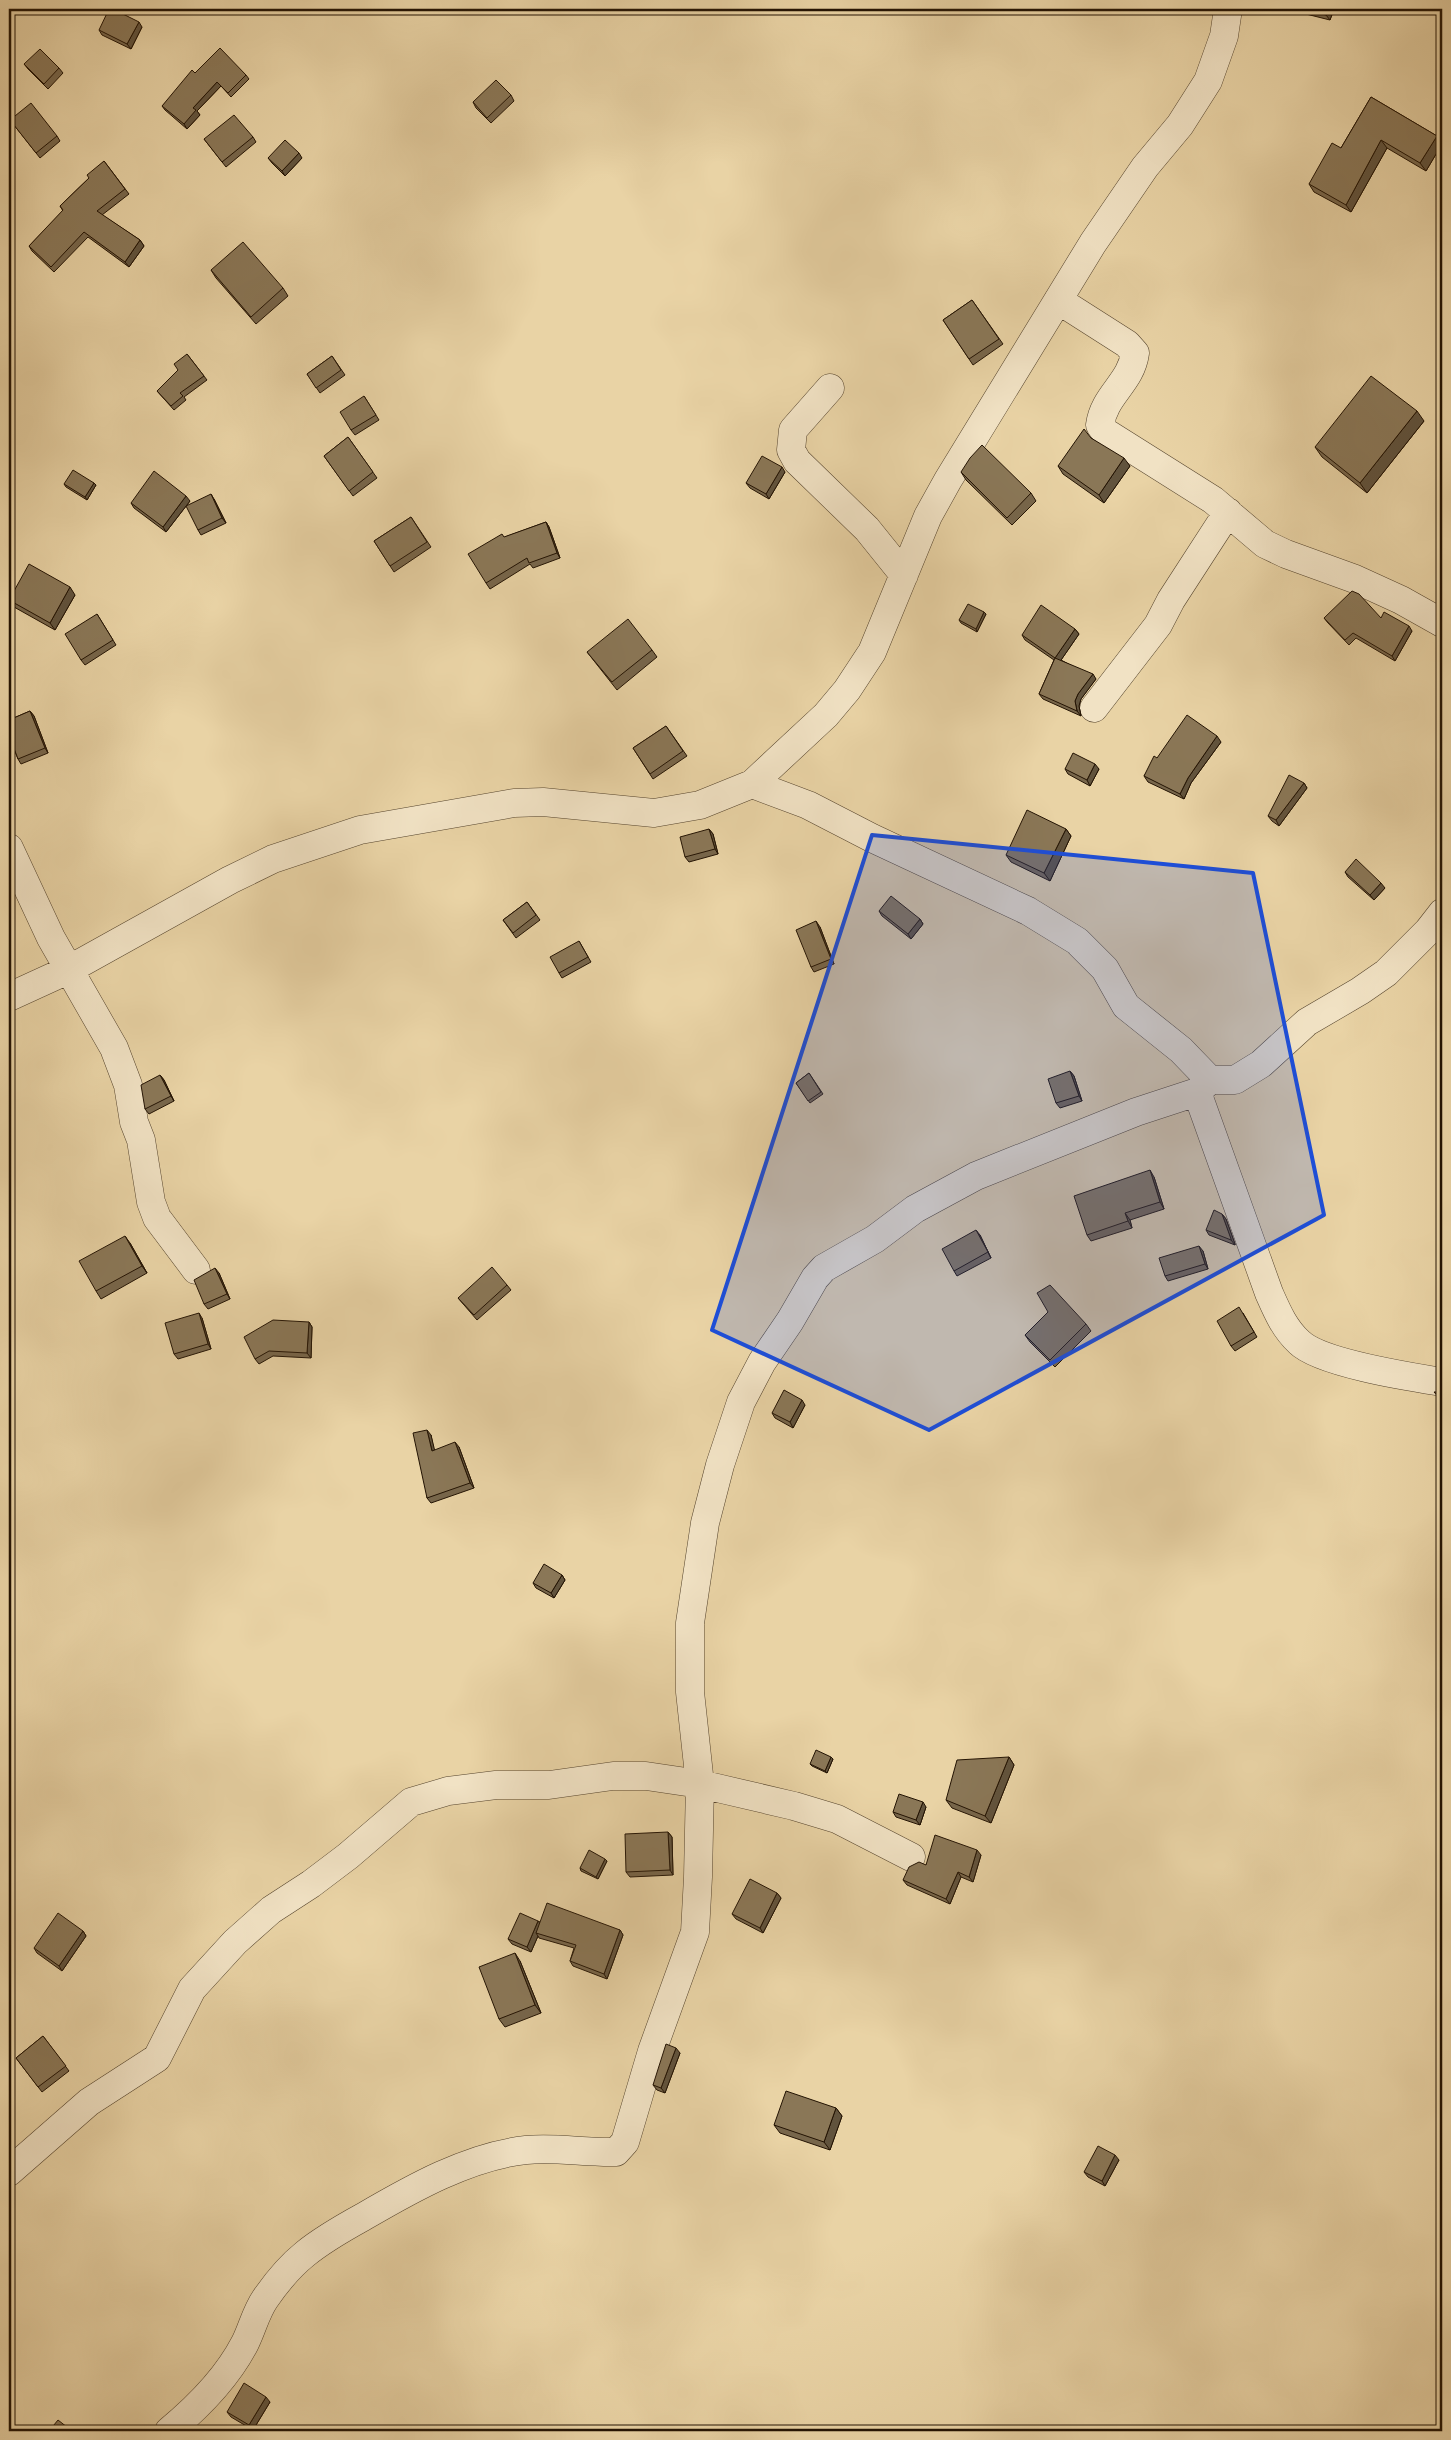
<svg xmlns="http://www.w3.org/2000/svg" width="1451" height="2440" viewBox="0 0 1451 2440" font-family="'Libre Caslon Text',serif">
<style>
.lines{fill:none;stroke-linecap:round;stroke-linejoin:round}
.minor-casing{stroke:#54432c;stroke-width:29}
.minor{stroke:#f1e2c4;stroke-width:28}
.wall{fill:#77664b;stroke:#231303}
.shaded-wall{fill:#61533d;stroke:#231303}
.building{fill:#8a7757;stroke:#231303}
.marked{fill:#1d4ed8;fill-opacity:0.2;stroke:#1d4ed8;stroke-width:4;stroke-linejoin:round}
</style>
<rect width="100%" height="100%" fill="#e9d3a5"/>
<filter id="stains"><feTurbulence type="fractalNoise" baseFrequency=".004" numOctaves="4"/><feColorMatrix values="0 0 0 0 .2 0 0 0 0 .09 0 0 0 0 .02 0 0 0 .5 -.17"/></filter>
<radialGradient id="worn" r=".72"><stop offset=".6" stop-color="#630" stop-opacity="0"/><stop offset="1" stop-color="#630" stop-opacity=".3"/></radialGradient>
<g class="lines">
<!-- minor casing -->
<g class="minor-casing">
<path id="minor" d="M1058,300L1127,344L1135,353C1131,383 1104,395 1100,425L1105,432L1213,500L1265,544L1286,554L1355,579L1401,600L1442,623
M830,388L793,430L791,450L797,461L867,529L904,575
M1094,708L1158,625L1171,600L1228,512
M752,784L808,805L872,838L1028,911L1077,941L1105,969L1126,1006L1181,1050L1210,1080
M9,848L51,938L114,1048L128,1085L134,1122L141,1140L151,1202L157,1218L196,1270
M9,997L68,970L230,880L273,859L360,830L514,803L543,802L654,813L700,805L752,784L826,715L847,690L872,652L928,516L948,480L1093,243L1145,167L1180,125L1208,81L1224,36L1228,9
M1197,1092L1269,1293C1277,1311 1284,1328 1299,1342C1320,1363 1411,1377 1442,1382
M9,2172L89,2102L157,2058L192,1989L235,1942L271,1910L311,1884L348,1856L411,1802L448,1791L496,1785H549L613,1776H646L700,1784L794,1806L837,1819L911,1857
M169,2431C198,2407 227,2378 245,2343C252,2329 256,2312 265,2299C276,2283 290,2266 305,2254C322,2240 343,2228 363,2217C411,2189 469,2156 526,2150C556,2147 586,2153 616,2152L625,2142L652,2051L695,1932L698,1877L700,1784L690,1692V1623L705,1523L720,1465L741,1402L762,1362L790,1321L815,1278L824,1268L875,1239L915,1209L976,1176L1136,1112L1197,1092L1210,1080H1235L1261,1064L1307,1022L1360,991L1386,973L1428,931L1442,913"/>
</g>
<!-- minor -->
<use href="#minor" class="minor"/>
</g>
<!-- wall -->
<path class="wall" d="M1286,9H1334L1330,20Z
M142,27L131,49L102,35L99,30Z
M24,64L59,68L63,73L48,89L28,69Z
M195,73L246,75L249,79L231,97L221,86L197,111L200,115L187,129L165,110L162,106Z
M511,95L514,101L491,123L476,108L473,102Z
M1371,97L1437,136L1442,144L1426,171L1387,148L1351,212L1314,192L1309,184L1341,148Z
M14,125L57,136L60,141L40,158Z
M253,137L256,142L226,167L204,139Z
M268,158H302L285,176L272,163Z
M104,161L129,194L102,215L140,240L144,246L129,267L88,237L54,272L32,251L29,246L63,211L60,206L89,178Z
M211,270L283,288L288,296L256,324L216,278Z
M972,300L1003,344L973,365L943,320Z
M187,354L207,380L184,397L186,400L174,410L157,391L178,370Z
M332,356L345,375L320,393L307,374Z
M364,396L379,420L355,435L351,430Z
M1424,421L1367,493L1322,457L1315,447Z
M348,437L377,478L353,496L324,456Z
M1091,438L1130,466L1104,503L1063,474L1058,466Z
M785,472L769,499L750,488L746,483Z
M961,472L1031,493L1036,501L1012,525L966,480Z
M94,483L96,485L87,500L66,487L64,484Z
M214,499L226,523L201,535L198,530Z
M190,501L166,532L134,508L131,503Z
M411,517L431,547L394,572L374,541Z
M546,522L549,527L560,558L533,568L530,564L490,589L486,583L505,537Z
M75,595L55,630L14,607L9,600Z
M984,612L986,614L977,632L961,623L959,620Z
M97,614L116,645L85,665L81,660Z
M1324,618H1381L1412,631L1395,661L1356,638L1349,645L1328,623Z
M1075,629L1079,634L1061,660L1096,679L1081,699L1079,706L1081,716L1043,699L1039,694L1054,660L1025,640L1022,635Z
M652,650L657,657L617,690L587,652Z
M30,711L34,716L48,753L21,764L18,759L14,749L9,751V720Z
M666,726L687,756L653,779L633,748Z
M1221,742L1191,783L1184,799L1148,782L1144,776L1157,758Z
M1065,769H1099L1090,786L1068,774Z
M1304,783L1307,788L1279,826L1272,821L1268,816Z
M709,829L713,834L718,854L689,862L685,857Z
M1066,829L1071,836L1050,881L1011,862L1006,855Z
M1345,872L1385,888L1374,900L1348,877Z
M527,902L540,920L516,938L503,920Z
M879,911L920,919L923,924L911,939L882,916Z
M820,927L834,964L814,972L811,967Z
M579,941L591,962L562,978L559,973Z
M1070,1071L1074,1076L1082,1101L1060,1108L1056,1103Z
M809,1073L823,1094L810,1103L796,1083Z
M160,1075L164,1080L174,1101L149,1114L145,1109Z
M1154,1177L1164,1209L1130,1220L1132,1228L1091,1241L1087,1235Z
M1222,1214L1226,1219L1235,1244V1245L1209,1235L1206,1230Z
M980,1235L991,1258L957,1276L954,1271Z
M130,1243L147,1273L101,1299L96,1291Z
M1203,1251L1208,1269L1168,1281L1165,1276Z
M219,1273L230,1299L208,1309L204,1304Z
M507,1285L511,1290L477,1320L458,1298Z
M1048,1312L1086,1324L1091,1331L1055,1367L1030,1342L1025,1335Z
M1243,1313L1257,1337L1235,1351L1231,1346Z
M202,1318L211,1349L178,1359L174,1354Z
M309,1322L312,1327L311,1358L273,1356L259,1364L255,1359Z
M805,1405L793,1428L775,1418L772,1413Z
M431,1435L434,1451L459,1447L474,1488L431,1503L427,1498Z
M562,1575L565,1580L554,1598L536,1588L533,1583Z
M1009,1757L1014,1765L991,1823L952,1808L946,1800Z
M833,1759L827,1773L812,1766L810,1764Z
M926,1807L920,1825L896,1817L893,1812Z
M668,1832L672,1837L673,1875L630,1877L626,1872Z
M981,1855L973,1882L961,1877L950,1904L907,1885L903,1880L926,1865Z
M607,1861L598,1879L581,1871L580,1868Z
M777,1893L781,1898L763,1933L736,1919L732,1914Z
M538,1921L540,1922L620,1930L623,1935L607,1979L573,1966L570,1961L574,1948L539,1938L538,1936L531,1952L512,1944L508,1939Z
M83,1931L86,1936L62,1971L37,1953L34,1948Z
M520,1961L541,2013L505,2027L499,2019Z
M43,2036L69,2071L42,2092L16,2058Z
M680,2053L665,2093L657,2090L653,2085Z
M836,2108L842,2116L830,2150L780,2133L774,2125Z
M1119,2160L1105,2186L1088,2177L1084,2172Z
M270,2402L253,2430L231,2417L227,2412Z"/>
<!-- shaded-wall -->
<path class="shaded-wall" d="M1328,9H1334L1330,20L1326,15Z
M139,22L142,27L131,49L127,44Z
M217,82L221,86L197,111L200,115L187,129L184,124L193,108Z
M1437,136L1442,144L1426,171L1420,163Z
M1381,140L1387,148L1351,212L1346,205Z
M299,153L302,158L285,176L282,171Z
M140,240L144,246L129,267L125,262Z
M1417,411L1424,421L1367,493L1360,483Z
M1124,458L1130,466L1104,503L1099,495Z
M782,467L785,472L769,499L766,494Z
M94,483L96,485L87,500L85,497Z
M211,494L214,499L226,523L222,518Z
M186,496L190,501L166,532L163,527Z
M546,522L549,527L560,558L557,553Z
M70,587L75,595L55,630L50,623Z
M984,612L986,614L977,632L976,629Z
M1409,626L1412,631L1395,661L1392,656Z
M1075,629L1079,634L1059,663L1055,658Z
M1093,674L1096,679L1081,699L1079,706L1081,716L1077,711L1075,701L1078,694Z
M30,711L34,716L48,753L45,748Z
M1217,736L1221,742L1191,783L1184,799L1180,794L1188,778Z
M1095,764L1099,769L1090,786L1087,780Z
M1304,783L1307,788L1279,826L1276,820Z
M709,829L713,834L718,854L715,849Z
M1066,829L1071,836L1050,881L1044,873Z
M1381,883L1385,888L1374,900L1370,895Z
M920,919L923,924L911,939L908,934Z
M816,921L820,927L834,964L831,959Z
M1070,1071L1074,1076L1082,1101L1079,1096Z
M160,1075L164,1080L174,1101L171,1096Z
M1150,1170L1154,1177L1164,1209L1160,1202Z
M1125,1213L1130,1220L1132,1228L1128,1221Z
M1222,1214L1226,1219L1235,1244V1245L1231,1240Z
M976,1230L980,1235L991,1258L988,1252Z
M125,1236L130,1243L147,1273L142,1266Z
M1199,1246L1203,1251L1208,1269L1205,1264Z
M215,1268L219,1273L230,1299L227,1294Z
M199,1313L202,1318L211,1349L208,1344Z
M309,1322L312,1327L311,1358L307,1353Z
M802,1400L805,1405L793,1428L790,1422Z
M427,1430L431,1435L436,1456L432,1451Z
M455,1442L459,1447L474,1488L470,1483Z
M562,1575L565,1580L554,1598L551,1593Z
M831,1757L833,1759L827,1773L825,1771Z
M1009,1757L1014,1765L991,1823L985,1816Z
M923,1802L926,1807L920,1825L916,1820Z
M668,1832L672,1837L673,1875L670,1870Z
M977,1850L981,1855L973,1882L969,1877Z
M605,1859L607,1861L598,1879L596,1877Z
M958,1872L961,1877L950,1904L946,1899Z
M777,1893L781,1898L763,1933L760,1928Z
M538,1921L542,1926L536,1933L538,1936L531,1952L527,1947Z
M620,1930L623,1935L607,1979L604,1974Z
M83,1931L86,1936L62,1971L59,1966Z
M515,1953L520,1961L541,2013L535,2005Z
M676,2048L680,2053L665,2093L661,2088Z
M836,2108L842,2116L830,2150L824,2142Z
M1115,2155L1119,2160L1105,2186L1102,2181Z
M266,2397L270,2402L253,2430L249,2425Z"/>
<!-- building -->
<path class="building" d="M109,9H113L139,22L127,44L99,30Z
M1301,9H1328L1326,15Z
M220,48L246,75L228,93L217,82L193,108L196,110L184,124L162,106L192,70L195,73Z
M40,49L59,68L44,84L24,64Z
M496,80L511,95L487,118L473,102Z
M1371,97L1437,136L1420,163L1381,140L1346,205L1309,184L1332,143L1341,148Z
M31,103L57,136L36,153L10,120Z
M234,115L253,137L222,162L204,139Z
M285,140L299,153L282,171L268,158Z
M104,161L125,189L97,211L140,240L125,262L84,232L51,267L29,246L63,210L60,206L89,178L87,175Z
M243,242L283,288L251,317L211,270Z
M972,300L999,339L969,359L943,320Z
M187,354L204,376L180,393L183,396L171,406L157,391L178,370L174,364Z
M332,356L341,370L316,388L307,374Z
M1371,376L1417,411L1360,483L1315,447Z
M364,396L376,415L351,430L340,412Z
M1084,429L1091,438L1124,458L1099,495L1058,466Z
M348,437L373,472L349,491L324,456Z
M982,445L1031,493L1007,518L961,472L970,458Z
M762,456L782,467L766,494L746,483Z
M73,470L94,483L85,497L64,484Z
M154,471L186,496L163,527L131,503Z
M211,494L222,518L198,530L186,506Z
M411,517L427,542L390,566L374,541Z
M546,522L557,553L529,563L527,558L486,583L468,554L502,534L504,537Z
M29,564L70,587L50,623L9,600Z
M1352,591L1359,594L1381,618L1384,612L1409,626L1392,656L1353,633L1345,640L1324,618Z
M968,604L984,612L976,629L959,620Z
M1041,605L1075,629L1055,658L1022,635Z
M97,614L113,640L81,660L65,634Z
M628,619L652,650L612,682L587,652Z
M1055,658L1093,674L1078,694L1075,701L1077,711L1039,694Z
M30,711L45,748L18,759L12,743L9,744V720Z
M1187,715L1217,736L1188,778L1180,794L1144,776L1154,756L1157,758Z
M666,726L683,751L650,774L633,748Z
M1073,753L1095,764L1087,780L1065,769Z
M1289,775L1304,783L1276,820L1268,816Z
M1027,810L1066,829L1044,873L1006,855Z
M709,829L715,849L685,857L680,837Z
M1356,859L1381,883L1370,895L1345,872Z
M891,896L920,919L908,934L879,911Z
M527,902L536,915L513,933L503,920Z
M816,921L831,959L811,967L796,930Z
M579,941L588,957L559,973L550,957Z
M1070,1071L1079,1096L1056,1103L1048,1079Z
M809,1073L821,1092L808,1101L796,1083Z
M160,1075L171,1096L145,1109L141,1085Z
M1150,1170L1160,1202L1125,1213L1128,1221L1087,1235L1074,1196Z
M1214,1210L1222,1214L1231,1239V1240L1206,1230Z
M976,1230L988,1252L954,1271L942,1249Z
M125,1236L142,1266L96,1291L79,1261Z
M1199,1246L1205,1264L1165,1276L1159,1258Z
M492,1267L507,1285L474,1315L458,1298Z
M215,1268L227,1294L204,1304L194,1280Z
M1050,1285L1086,1324L1050,1360L1025,1335L1048,1312L1037,1293Z
M1239,1307L1254,1332L1231,1346L1217,1321Z
M199,1313L208,1344L174,1354L165,1323Z
M273,1320L309,1322L307,1353L269,1351L255,1359L244,1337Z
M784,1390L802,1400L790,1422L772,1413Z
M1434,1392H1442V1401Z
M427,1430L432,1451L455,1442L470,1483L427,1498L413,1433Z
M544,1564L562,1575L551,1593L533,1583Z
M816,1750L831,1757L825,1771L810,1764Z
M1009,1757L985,1816L946,1800L957,1760Z
M899,1794L923,1802L916,1820L893,1812Z
M668,1832L670,1870L626,1872L625,1834Z
M935,1835L977,1850L969,1877L958,1872L946,1899L903,1880L909,1867L919,1862L926,1865Z
M589,1850L605,1859L596,1877L580,1868Z
M750,1879L777,1893L760,1928L732,1914Z
M547,1903L620,1930L604,1974L570,1961L576,1945L536,1933Z
M58,1913L83,1931L59,1966L34,1948Z
M520,1913L538,1921L527,1947L508,1939Z
M515,1953L535,2005L499,2019L479,1967Z
M43,2036L66,2066L38,2087L16,2058Z
M666,2044L676,2048L661,2088L653,2085Z
M786,2091L836,2108L824,2142L774,2125Z
M1098,2146L1115,2155L1102,2181L1084,2172Z
M244,2383L266,2397L249,2425L227,2412Z
M58,2420L72,2431H49Z"/>
<!-- marked area -->
<path class="marked" d="M872,835L1253,873L1324,1215L929,1430L712,1330Z"/>
<!-- margin -->
<rect width="1451" height="2440" fill="none" stroke="#e9d3a5" stroke-width="30"/>
<rect x="10" y="10" width="1431" height="2420" fill="none" stroke="#231303" stroke-width="2.5"/>
<rect x="15" y="15" width="1421" height="2410" fill="none" stroke="#231303"/>
<rect width="100%" height="100%" filter="url(#stains)"/>
<rect width="100%" height="100%" fill="url(#worn)"/>
</svg>
